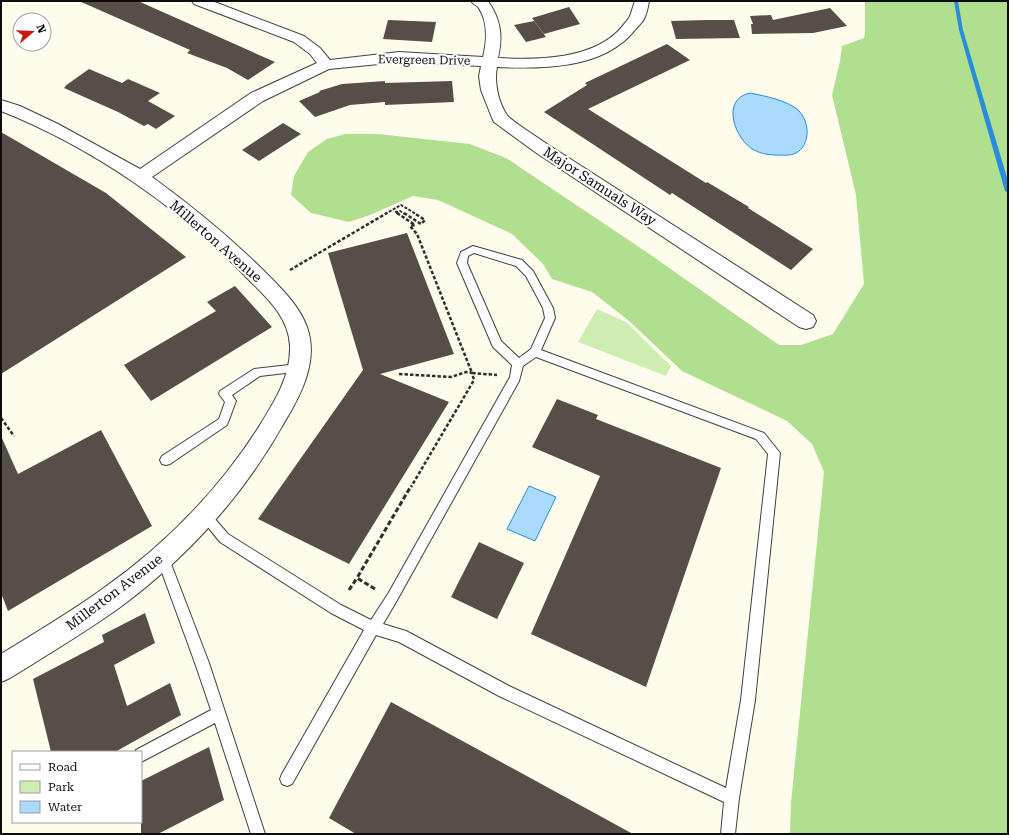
<svg xmlns="http://www.w3.org/2000/svg" width="1009" height="835" viewBox="0 0 1009 835" font-family="'Roboto Serif',serif">
<style>
.green{fill:#ceeeb1}
.forest{fill:#b0e08f}
.water{fill:#aadafd;stroke:#298cdc}
.lines{fill:none;stroke-linecap:round;stroke-linejoin:round}
.stream{fill:#298cdc;fill-rule:evenodd}
.building{fill:#564e48}
.service-casing{stroke:#404040;stroke-width:2}
.minor-casing{stroke:#404040;stroke-width:2}
.path-far2{stroke:#2f2f2f;stroke-width:2;stroke-dasharray:3 1.5;stroke-linecap:butt}
.path-far1{stroke:#2f2f2f;stroke-width:2.5;stroke-dasharray:3.5 2;stroke-linecap:butt}
.path{stroke:#2f2f2f;stroke-width:3;stroke-dasharray:5 2.5;stroke-linecap:butt}
.service{fill:#fff;fill-rule:evenodd}
.minor{fill:#fff;fill-rule:evenodd}
.labels{text-anchor:middle;dominant-baseline:central;stroke-width:4;stroke-linejoin:round;paint-order:stroke}
.far-street-label{font-size:12px;fill:#0d0d0d;stroke:#fff}
.street-label{font-size:14px;fill:#0d0d0d;stroke:#fff}
</style>
<rect width="100%" height="100%" fill="#fffcec"/>
<!-- green -->
<path class="green" d="M597,309L626,322L671,366L666,376L578,342Z"/>
<!-- forest -->
<path class="forest" d="M865,1H1008V834H790L791,803L824,472L812,444L787,421L682,371L628,320L592,292L552,279L543,264L512,234L438,200L413,196L370,215L349,222L311,213L291,195L294,176L308,152L327,139L345,134H378L470,144L506,158L648,253L779,345H801L833,334L864,284L856,195L832,95L840,61L842,46L864,38L865,34Z"/>
<!-- water -->
<path class="water" d="M750,93C765,96 786,100 798,110C810,121 811,145 796,153C790,156 784,155 778,155C770,155 761,154 754,150C735,140 720,99 750,93Z
M529,486L556,497L535,541L507,529Z"/>
<g class="lines">
<!-- stream -->
<path class="stream" d="M954,1H958L963,30L1008,181V193L1005,191L959,30Z"/>
</g>
<!-- building -->
<path class="building" d="M79,1H138L275,62L248,80L227,68L187,53L190,50Z
M569,7L580,24L544,34L532,18Z
M830,8L847,26L813,33L752,34L751,24H753L750,16L771,15L773,20Z
M388,20L436,22L432,42L383,39Z
M706,20H734L740,38L676,39L671,21Z
M534,21L546,37L526,42L514,25Z
M667,44L690,60L588,109L706,183L707,182L749,207L748,208L813,249L791,270L672,193L670,195L544,112L587,85L585,83Z
M89,69L122,83L128,79L160,93L148,101L175,116L156,129L148,124L144,126L118,112L64,88L66,86H65Z
M385,81V83L452,81L454,102L385,105V102L350,105L315,117L299,101L320,92L319,91L342,84Z
M283,123L301,134L259,161L242,150Z
M1,132L106,193L186,257L1,374Z
M407,233L454,354L380,374L449,402L349,564L258,519L363,370L328,253Z
M235,286L272,327L151,401L124,365L216,311L207,302Z
M557,399L598,415L596,419L721,468L646,687L531,634L600,476L532,447Z
M101,430L152,526L8,611L1,593V436L18,474Z
M479,542L524,563L497,619L451,597Z
M145,613L155,643L114,665L127,706L170,683L181,715L115,752H51L33,679L104,642L102,635Z
M391,702L633,834H356L329,818Z
M209,747L224,800L158,834H141V781Z"/>
<g class="lines">
<!-- service casing -->
<g class="service-casing">
<path id="service" d="M473,246L522,260L533,271L553,308L555,318L541,350L764,433L780,453L755,700L739,798L735,834H721L724,802L499,696L399,642L376,635L292,784L287,786L282,784L280,779L282,774L364,630L331,613L220,542L199,516L201,512L205,510L209,512L228,534L341,605L371,620L388,594L510,377L512,365L493,347L457,263L461,252ZM474,253L516,266L526,276L543,308L545,318L531,349L519,358L501,341L467,263L468,256ZM536,357L756,439L768,454L741,700L726,788L509,686L406,631L383,624L396,602L519,381L523,366Z
M298,364L302,365L303,368L302,371L260,376L232,395L236,401L227,425L170,464L166,465L162,464L160,460L162,456L219,419L225,402L219,394L220,391L254,369Z
M162,550L166,552L168,556L209,663L265,834H251L215,723L141,762V752H135L136,750L211,710L195,663L156,556L158,552Z"/>
</g>
<!-- minor casing -->
<g class="minor-casing">
<path id="minor" d="M192,1H212L304,36L320,48L330,60L399,52L483,57C487,41 488,21 478,7C476,5 473,4 471,1H488C501,20 503,36 498,58C537,60 593,60 621,28C624,24 628,20 630,16C632,11 633,6 635,1H649C648,7 647,13 644,19C642,23 637,27 634,31C603,69 542,69 497,67C494,81 498,102 507,115C511,121 539,138 547,144L813,315L816,321L813,327L806,329L799,327L535,152L494,122L492,118L481,90L479,76L481,66L399,62L329,69L263,101L152,177C192,206 230,237 265,272C281,288 299,305 307,327C319,361 301,395 284,423C243,496 187,558 119,608C84,633 47,655 10,678L1,682V654C35,633 69,613 101,590C164,546 219,490 260,425C275,401 291,375 290,346C289,317 266,297 247,278C180,208 92,147 1,111V100L20,106L58,124L140,169L251,93L317,63L310,54L294,42L194,4Z"/>
</g>
<!-- path-far2 -->
<path class="path-far2" d="M385,214L401,205L416,214
M399,214L395,212L400,211L405,214"/>
<!-- path-far1 -->
<path class="path-far1" d="M397,213L415,225L410,226L417,234L472,373L497,375
M404,213L421,224L425,220L414,213
M290,270L387,213
M399,374L451,377L466,372L472,373L474,380L411,487
M1,418L14,436"/>
<!-- path -->
<path class="path" d="M375,589L357,578L411,486
M349,590L357,578"/>
<!-- service -->
<use href="#service" class="service"/>
<!-- minor -->
<use href="#minor" class="minor"/>
</g>
<g class="labels">
<!-- far-street labels -->
<g class="far-street-label">
<text transform="translate(424 60) rotate(1)">Evergreen Drive</text>
</g>
<!-- street labels -->
<g class="street-label">
<text transform="translate(600 186) rotate(33)">Major Samuals Way</text>
<text transform="translate(216 241) rotate(41)">Millerton Avenue</text>
<text transform="translate(114 592) rotate(-37)">Millerton Avenue</text>
</g>
</g>
<!-- border -->
<rect width="1009" height="835" fill="none" stroke="#0d0d0d" stroke-width="4"/>
<!-- legend -->
<rect x="12" y="751" width="130" height="72" fill="#ffffff" stroke="#9e9e9e"/>
<rect x="20" y="764" width="20" height="6" fill="#ffffff" stroke="#9e9e9e"/>
<text x="48" y="771" font-size="12" fill="#0d0d0d">Road</text>
<rect x="20" y="781" width="20" height="12" fill="#ceeeb1" stroke="#9e9e9e"/>
<text x="48" y="791" font-size="12" fill="#0d0d0d">Park</text>
<rect x="20" y="801" width="20" height="12" fill="#aadafd" stroke="#9e9e9e"/>
<text x="48" y="811" font-size="12" fill="#0d0d0d">Water</text>
<!-- north arrow -->
<g transform="translate(32 32) rotate(71)"><circle r="19" fill="#ffffff" stroke="#9e9e9e"/>
<path d="M0-3L7 15L0 10L-7 15Z" fill="#cb1616"/>
<text y="-6" font-size="11" font-weight="bold" text-anchor="middle" fill="#0d0d0d">N</text>
</g>
</svg>
